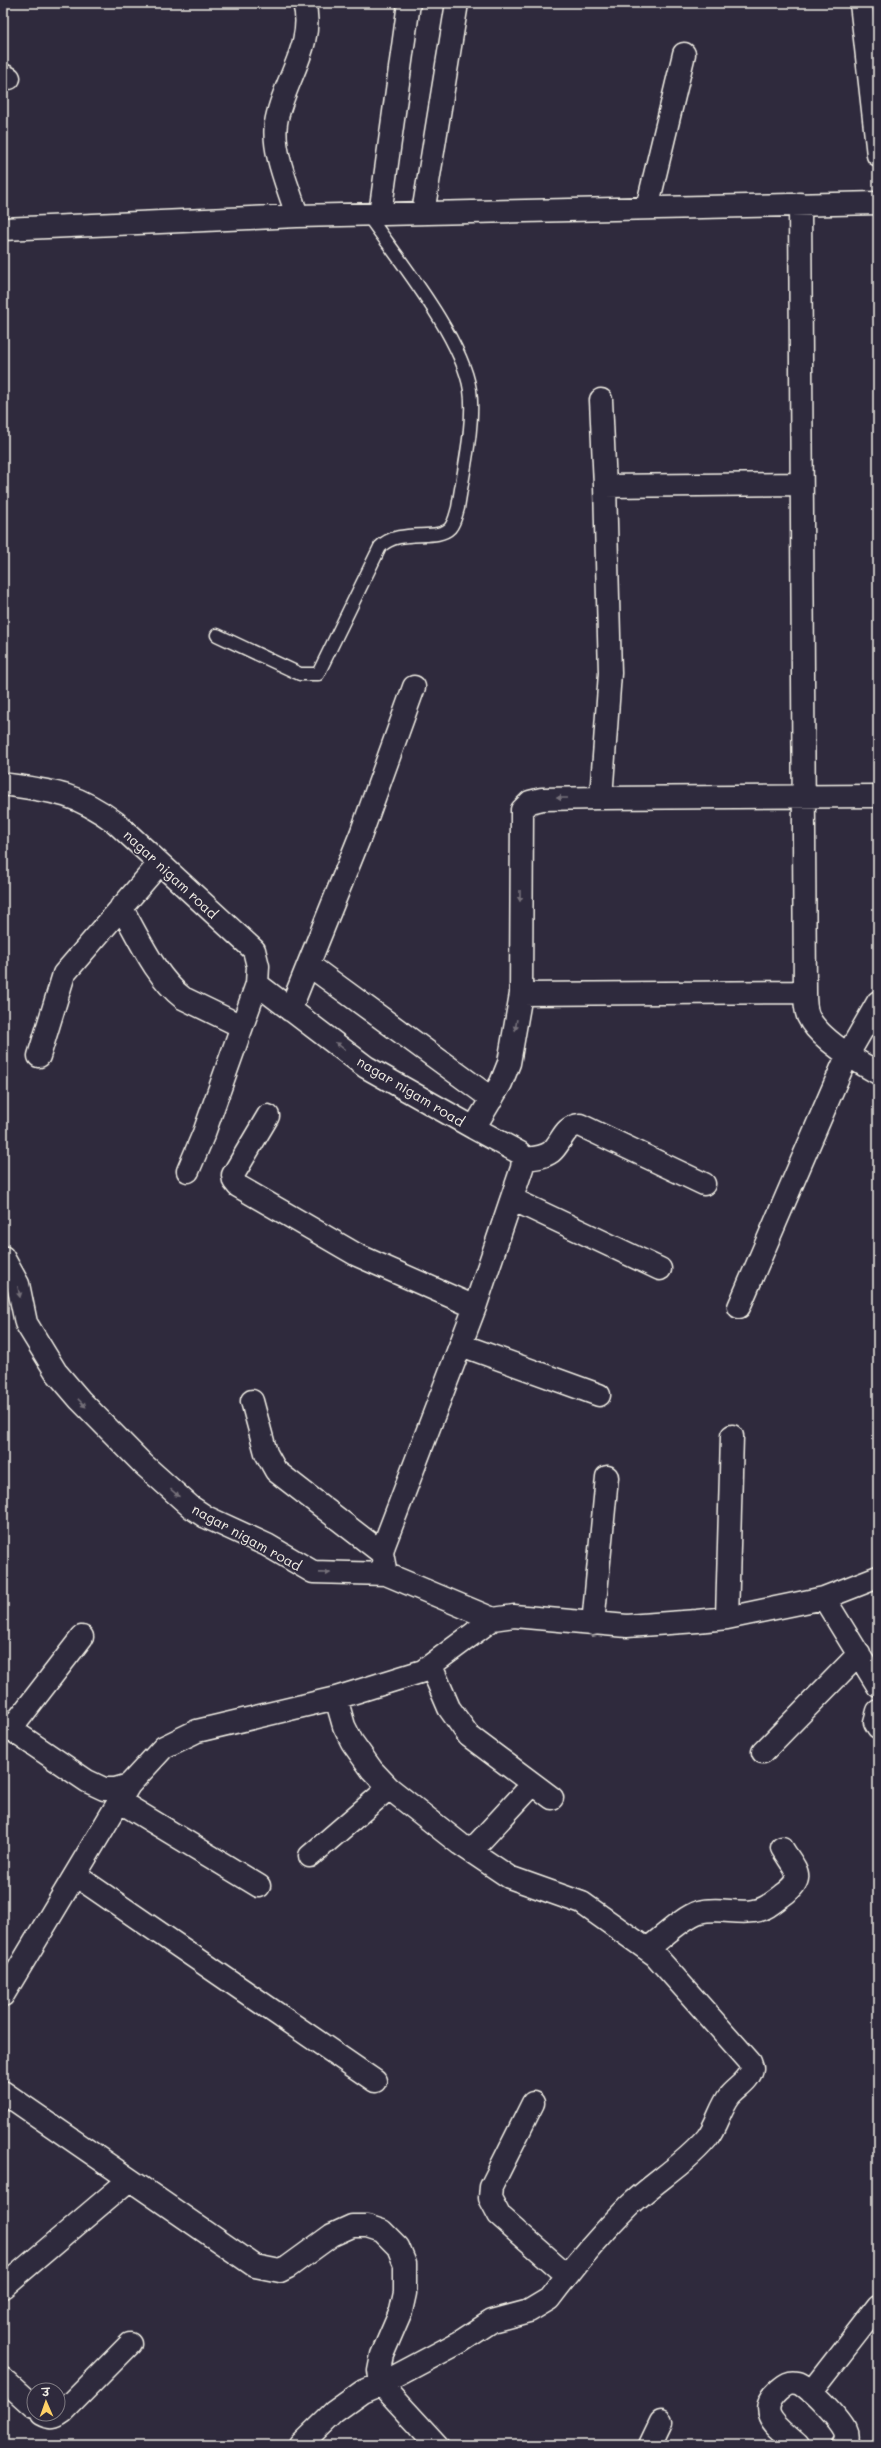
<svg xmlns="http://www.w3.org/2000/svg" width="881" height="2448" viewBox="0 0 881 2448" font-family="Mali,'Playpen Sans Deva',sans-serif">
<style>
.lines{fill:none;stroke-linecap:round;stroke-linejoin:round}
.lane-casing{stroke:#f4f1e8;stroke-width:15}
.street-casing{stroke:#f4f1e8;stroke-width:25}
.lane{stroke:#2f2a3d;stroke-width:12}
.street{stroke:#2f2a3d;stroke-width:22}
.oneway{fill:#747079}
.labels{text-anchor:middle;dominant-baseline:central;stroke-width:3;stroke-linejoin:round;paint-order:stroke}
.street-label{font-size:14px;fill:#f4f1e8;stroke:#2f2a3d}
</style>
<rect width="100%" height="100%" fill="#2f2a3d"/>
<filter id="ink" filterUnits="userSpaceOnUse"><feTurbulence type="fractalNoise" baseFrequency=".025" numOctaves="2"/><feDisplacementMap in="SourceGraphic" scale="8" xChannelSelector="R" yChannelSelector="G"/><feConvolveMatrix kernelMatrix="1 2 1 2 8 2 1 2 1" color-interpolation-filters="sRGB"/></filter>
<g filter="url(#ink)">
<g class="lines">
<!-- lane casing -->
<g class="lane-casing">
<path id="lane" d="M217,635L300,674H318L380,547C399,527 437,542 450,528C455,522 456,514 458,508C463,473 475,423 470,390C462,337 398,259 367,214"/>
</g>
<!-- street casing -->
<g class="street-casing">
<path id="street" d="M861,3L878,155
M3,75L9,78
M647,208L684,54
M423,213L457,3
M380,214L409,3
M297,216C289,188 272,153 276,123C282,83 316,44 304,3
M3,229L297,216L878,203
M601,400L605,486
M800,484L605,486L610,673L601,798L878,796
M3,784C52,791 74,792 115,822L254,950L258,966L257,984L366,1067L474,1128L501,1083L509,1063L521,994L522,810L530,802L542,799L601,798
M121,907C139,938 155,976 183,998L241,1026
M309,965L492,1099
M805,992C805,1000 805,1008 808,1016C818,1038 858,1062 878,1073
M521,994L805,992L800,204
M290,1010L361,834L414,687
M39,1056L64,974L159,864
M268,1116L233,1175L234,1181L238,1186L357,1255L475,1307
M523,1159C532,1158 543,1158 551,1152C562,1143 563,1126 580,1125L704,1184
M188,1171L204,1133L257,984
M512,1199L660,1269
M3,1257L18,1284L26,1323L56,1372L80,1400L143,1464L191,1507L206,1517L267,1545L313,1572L386,1574L493,1619
M739,1307L847,1056L878,1002
M461,1345L599,1395
M252,1401L266,1453L276,1471L382,1553
M386,1574L382,1553L384,1545L475,1307L522,1168L523,1159L520,1153L474,1128
M824,1598L878,1686
M727,1618L732,1436
M593,1624L607,1477
M431,1666L449,1708L469,1736L552,1798
M878,1711L875,1722L878,1727
M3,1724L87,1781L104,1789H115L129,1785L164,1747L197,1731L336,1698L423,1671L493,1619L514,1616L627,1626L697,1621L727,1618L824,1598L878,1577
M11,1729L82,1637
M763,1752L859,1654
M119,1801L259,1886
M471,1851L533,1784
M310,1856L389,1788
M75,1875L375,2081
M647,1949C661,1939 683,1917 699,1912C718,1907 736,1914 754,1911C765,1910 774,1902 783,1895C808,1877 795,1870 782,1848
M3,1995L129,1785
M3,2092L255,2266L280,2271L288,2267L332,2235L352,2226H367L382,2231L398,2247L405,2264V2293L401,2311L382,2355L379,2370L381,2384L437,2445
M533,2103L491,2187L490,2198L499,2215L567,2275
M3,2287L129,2180
M3,2379L34,2407
M811,2392L878,2306
M42,2414C51,2419 55,2418 63,2412L130,2344
M300,2445L334,2412L362,2392L381,2384L460,2342L492,2321L529,2311L549,2299C574,2266 600,2235 629,2206C654,2182 684,2165 707,2138C717,2125 720,2108 730,2095C738,2086 750,2080 752,2068L750,2062L655,1955L582,1903L509,1877L460,1844L389,1788L372,1770L352,1742L344,1726L336,1698
M650,2445L661,2422
M798,2445C780,2428 753,2414 779,2390C785,2385 789,2381 798,2383C808,2385 840,2420 845,2430C848,2436 847,2440 844,2445"/>
</g>
<!-- lane -->
<use href="#lane" class="lane"/>
<!-- street -->
<use href="#street" class="street"/>
</g>
<!-- one-way arrows -->
<defs><path id="oneway-solid" d="M-6-.8H1V-3.2L6.5 0L1 3.2V.8H-6Z"/></defs>
<g class="oneway">
<use href="#oneway-solid" transform="translate(562 798) rotate(180)"/>
<use href="#oneway-solid" transform="translate(520 896) rotate(90)"/>
<use href="#oneway-solid" transform="translate(516 1025) rotate(99)"/>
<use href="#oneway-solid" transform="translate(340 1046) rotate(-142)"/>
<use href="#oneway-solid" transform="translate(19 1292) rotate(79)"/>
<use href="#oneway-solid" transform="translate(82 1403) rotate(46)"/>
<use href="#oneway-solid" transform="translate(175 1493) rotate(41)"/>
<use href="#oneway-solid" transform="translate(325 1573) rotate(1)"/>
</g>
</g>
<g class="labels">
<!-- street labels -->
<g class="street-label">
<text transform="translate(171 874) rotate(43)">nagar nigam road</text>
<text transform="translate(411 1091) rotate(31)">nagar nigam road</text>
<text transform="translate(247 1537) rotate(29)">nagar nigam road</text>
</g>
</g>
<!-- margin -->
<rect width="881" height="2448" fill="none" stroke="#2f2a3d" stroke-width="16"/>
<rect x="8" y="8" width="865" height="2432" fill="none" stroke="#f4f1e8" stroke-width="1.5" filter="url(#ink)"/>
<!-- north arrow -->
<g transform="translate(46 2402) rotate(358)"><circle r="19" fill="#2f2a3d" stroke="#7e7a81"/>
<path d="M0-3L7 15L0 10L-7 15Z" fill="#ffd166"/>
<text y="-6" font-size="11" font-weight="bold" text-anchor="middle" fill="#f4f1e8">उ</text>
</g>
</svg>
